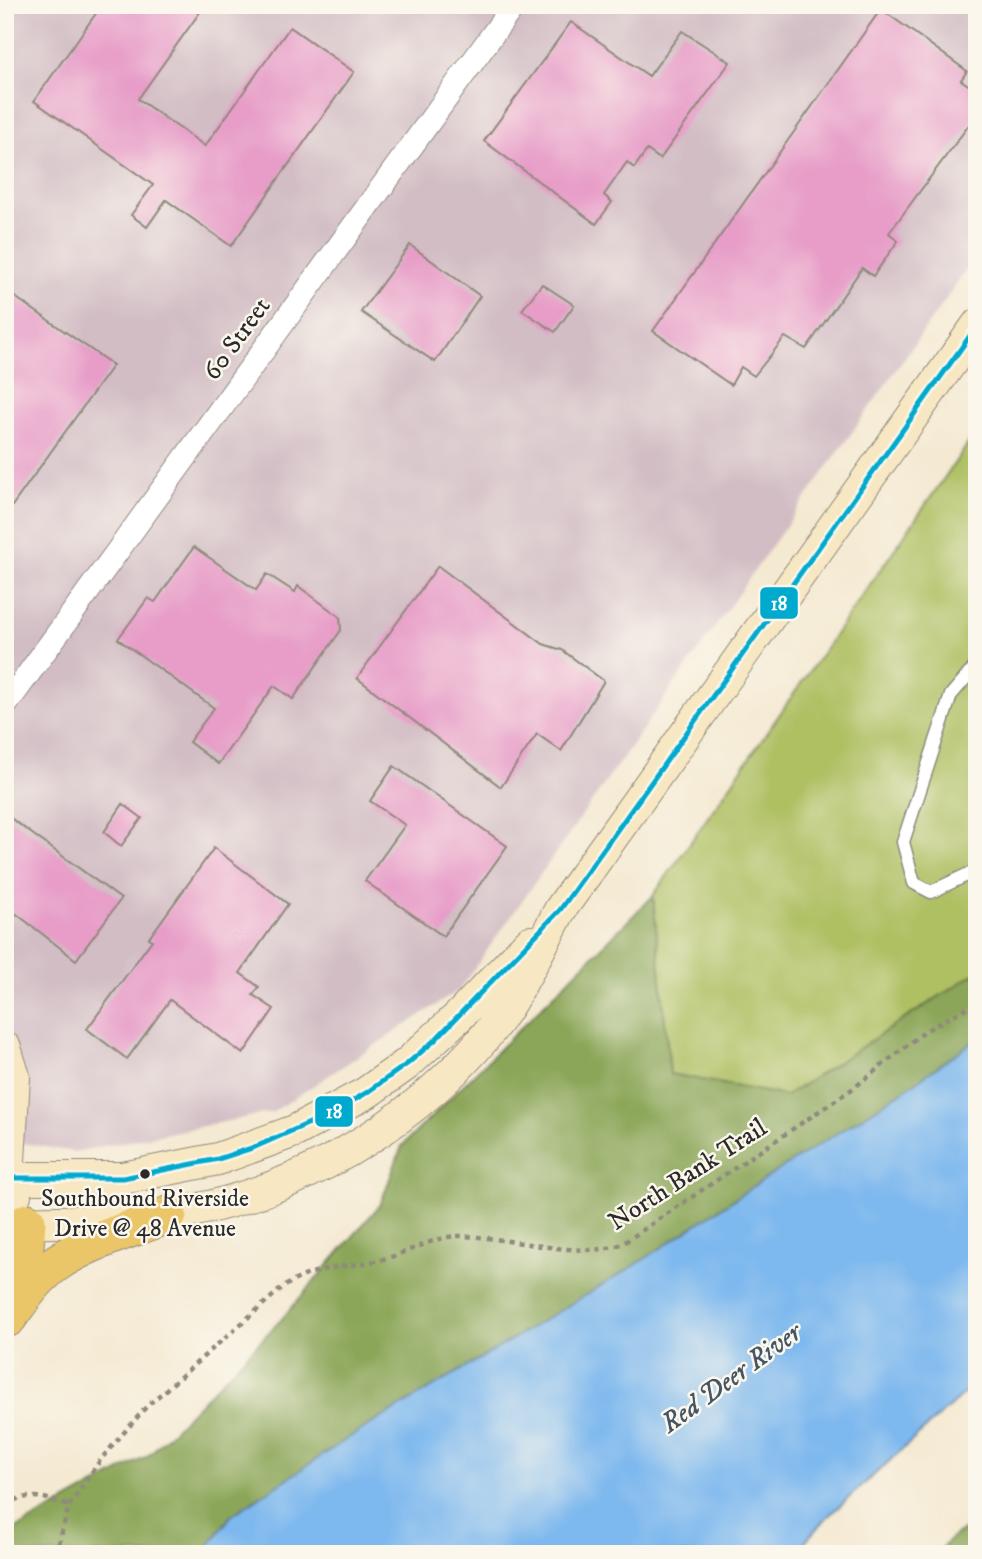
<svg xmlns="http://www.w3.org/2000/svg" width="982" height="1559" viewBox="0 0 982 1559" font-family="'IM FELL DW Pica',serif">
<style>
.industrial{fill:#d2bdc5}
.green{fill:#afc063;stroke:#6d7647;stroke-width:2}
.forest{fill:#8ba659;stroke:#5b6842;stroke-width:2}
.water{fill:#7db8ee;stroke:#54728c;stroke-width:2}
.building{fill:#e79dc8}
.lines{fill:none;stroke-linecap:round;stroke-linejoin:round}
.lane-casing{stroke:#908a7e;stroke-width:15}
.street-casing{stroke:#908a7e;stroke-width:25}
.secondary-casing{stroke:#908a7e;stroke-width:34}
.primary-casing{stroke:#908a7e;stroke-width:39}
.path{stroke:#908a7e;stroke-width:4.5;stroke-dasharray:5 5;stroke-linecap:butt}
.lane{stroke:#fff;stroke-width:12}
.street{stroke:#fff;stroke-width:23}
.secondary{stroke:#f7e8c3;stroke-width:32}
.primary{stroke:#ebc669;stroke-width:37}
.bus-1-casing{stroke:#fbf7ec;stroke-width:10}
.bus-1{stroke:#00a9ce;stroke-width:5}
.bus-dot{fill:#2b2b2b;stroke:#fbf7ec;stroke-width:2.5}
.labels{text-anchor:middle;dominant-baseline:central;stroke-width:5;stroke-linejoin:round;paint-order:stroke}
.bus-label{font-size:24px;fill:#2b2b2b;stroke:#fbf7ec}
.street-label{font-size:26px;fill:#2b2b2b;stroke:#fbf7ec}
.water-label{font-size:28px;font-style:italic;fill:#456;stroke:#fbf7ec}
.line-badge{stroke:#fbf7ec;stroke-width:2.5}
.badge-label{font-size:19px;text-anchor:middle;font-weight:bold;fill:#fff}
</style>
<rect width="100%" height="100%" fill="#fbf7ec"/>
<filter id="ink" filterUnits="userSpaceOnUse"><feTurbulence type="fractalNoise" baseFrequency=".0143" numOctaves="2"/><feDisplacementMap in="SourceGraphic" scale="14" xChannelSelector="R" yChannelSelector="G"/><feConvolveMatrix kernelMatrix="1 2 1 2 8 2 1 2 1" color-interpolation-filters="sRGB"/></filter>
<filter id="wash" filterUnits="userSpaceOnUse"><feTurbulence type="fractalNoise" baseFrequency=".00686" numOctaves="4" result="noise"/><feDisplacementMap in="SourceGraphic" scale="28" xChannelSelector="R" yChannelSelector="G"/><feGaussianBlur stdDeviation="1.57" result="paint"/><feColorMatrix in="noise" values="0 0 0 0 0 0 0 0 0 0 0 0 0 0 0 0 0 1.4 0 .05"/><feComposite in="paint" operator="in"/></filter>
<g filter="url(#wash)">
<rect width="100%" height="100%" fill="#f4e9d1"/>
<!-- industrial -->
<path class="industrial" d="M5,5H977V255L459,990L273,1112L74,1152L5,1140Z"/>
<!-- green -->
<path class="green" d="M977,431V972L786,1096L670,1074L653,896Z"/>
<!-- forest -->
<path class="forest" d="M653,896L670,1074L786,1096L977,972V1039L900,1093L751,1188L634,1266L350,1437L231,1516L203,1554H5V1535L149,1455L281,1320L380,1205L402,1146Z
M977,1521V1554H935L953,1537Z"/>
<!-- water -->
<path class="water" d="M977,1039V1382L824,1520L794,1554H203L231,1516L350,1437L634,1266L751,1188L900,1093Z"/>
<g id="blocks">
<!-- building -->
<path class="building" d="M102,5H205L138,99L205,146L290,27L354,72L231,246L166,200L147,227L131,215L153,185L34,101Z
M881,9L967,71L961,80L977,91V114L889,233L898,241L873,276L862,268L806,349L785,337L754,376L741,367L731,385L653,331Z
M571,22L649,76L682,31L730,62L660,159L647,150L634,168L627,162L604,195L612,202L596,224L484,141Z
M410,245L480,296L435,362L361,312Z
M542,284L574,305L555,332L522,310Z
M5,290L113,365L12,506L5,502Z
M194,547L256,590L267,574L295,592L298,586L340,617L341,630L293,699L274,686L218,764L189,742L214,708L118,639L148,598L155,602Z
M438,566L543,644L562,650L604,681L561,751L537,734L501,787L357,678Z
M394,766L507,846L443,936L365,881L405,825L370,801Z
M123,804L142,818L121,846L104,832Z
M5,814L121,899L76,960L5,905Z
M214,848L288,904L240,973L259,987L253,995L274,1009L243,1054L170,1000L127,1059L87,1029L152,940L149,938Z"/>
</g>
</g>
<g filter="url(#ink)">
<use href="#blocks" fill-opacity="0" stroke="#908a7e" stroke-width="2"/>
<g class="lines">
<!-- lane casing -->
<g class="lane-casing">
<path id="lane" d="M975,667L951,695L903,842L914,883L931,892L977,870"/>
</g>
<!-- street casing -->
<g class="street-casing">
<path id="street" d="M5,706L514,5"/>
</g>
<!-- secondary casing -->
<g class="secondary-casing">
<path id="secondary" d="M5,1048L14,1077L8,1177L15,1195
M5,1178H123L218,1159L295,1131L366,1093L407,1064L460,1015L530,942
M5,1223C46,1221 87,1223 127,1220C242,1211 347,1165 433,1090C460,1066 487,1038 507,1007C526,976 543,942 560,910L977,326"/>
</g>
<!-- primary casing -->
<g class="primary-casing">
<path id="primary" d="M11,1306L24,1259L27,1222
M8,1318C23,1297 37,1276 58,1262C89,1241 133,1229 168,1215"/>
</g>
<!-- path -->
<path class="path" d="M5,1504C30,1492 45,1497 69,1506
M56,1554L69,1506L101,1459L147,1406L282,1288C319,1263 345,1269 384,1259C407,1253 434,1237 457,1236C503,1235 581,1261 622,1244L855,1087L925,1031L977,1002"/>
<!-- lane -->
<use href="#lane" class="lane"/>
<!-- street -->
<use href="#street" class="street"/>
<!-- secondary -->
<use href="#secondary" class="secondary"/>
<!-- primary -->
<use href="#primary" class="primary"/>
<!-- bus-1 casing -->
<g class="bus-1-casing">
<path id="bus-1" d="M5,1178H123L218,1159L255,1147L330,1114L366,1093L407,1064L435,1040L560,910L977,326"/>
</g>
<!-- bus-1 -->
<use href="#bus-1" class="bus-1"/>
</g>
</g>
<!-- markers -->
<circle class="bus-dot" cx="145" cy="1174" r="6"/>
<g class="labels">
<!-- bus labels -->
<g class="bus-label">
<text x="145" y="1199">Southbound Riverside<tspan x="145" dy="30">Drive @ 48 Avenue</tspan></text>
</g>
<!-- street labels -->
<g class="street-label">
<text transform="translate(237 339) rotate(-54)">60 Street</text>
<text transform="translate(688 1175) rotate(-33)">North Bank Trail</text>
</g>
<!-- water labels -->
<g class="water-label">
<text transform="translate(731 1378) rotate(-36)">Red Deer River</text>
</g>
</g>
<g class="line-badge">
<rect x="759" y="586" width="40" height="34" rx="7" fill="#00a9ce"/>
<rect x="314" y="1095" width="40" height="33" rx="7" fill="#00a9ce"/>
</g>
<g class="badge-label">
<text x="779" y="610">18</text>
<text x="334" y="1118">18</text>
</g>
<!-- margin -->
<rect width="982" height="1559" fill="none" stroke="#fbf7ec" stroke-width="28"/>
</svg>
